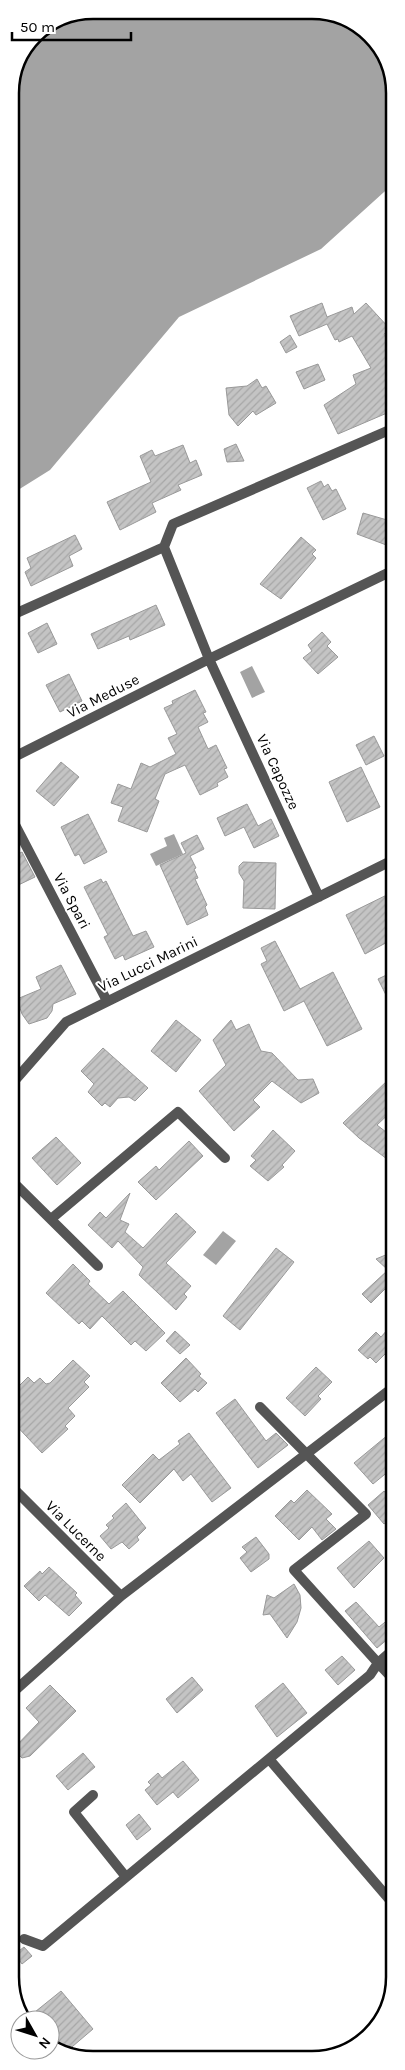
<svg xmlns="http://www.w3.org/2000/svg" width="405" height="2070" viewBox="0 0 405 2070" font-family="Karla,sans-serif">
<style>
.water{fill:#a3a3a3}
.building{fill:url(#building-hatch);stroke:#999}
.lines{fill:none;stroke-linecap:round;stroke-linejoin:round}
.minor{stroke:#555;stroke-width:10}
.labels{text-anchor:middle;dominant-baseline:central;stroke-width:4;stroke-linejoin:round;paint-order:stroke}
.street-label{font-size:15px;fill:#000;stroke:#fff}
.rim{fill:none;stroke:#000;stroke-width:2.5}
</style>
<defs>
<pattern id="building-hatch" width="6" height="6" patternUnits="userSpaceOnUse" patternTransform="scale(1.25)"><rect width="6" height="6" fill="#c4c4c4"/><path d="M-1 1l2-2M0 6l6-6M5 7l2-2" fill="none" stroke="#a7a7a7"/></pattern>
</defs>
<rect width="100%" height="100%" fill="#fff"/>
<!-- water -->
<path class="water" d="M92,10L334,13L374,38L394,82V183L321,249L179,317L50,470L10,495V87L34,34Z
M252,666L265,692L252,698L240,672Z
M174,834L183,854L156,866L150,854L167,846L164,838Z
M223,1231L236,1241L216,1265L203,1255Z"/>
<!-- building -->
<path class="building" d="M322,303L327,317L352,307L354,314L366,303L390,329L384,334L394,354V410L338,434L324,405L356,384L353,375L371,368L352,336L339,342L338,339L335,340L327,324L299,336L290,316Z
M290,335L297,347L286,353L280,342Z
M318,364L325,380L304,389L296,372Z
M257,379L262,388L266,386L276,403L256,415L253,411L238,426L229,415L226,388L247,386Z
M236,444L244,461L227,462L224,449Z
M183,445L190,463L196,460L202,475L178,485L181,490L152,503L156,512L120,530L107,502L151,482L140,456L152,450L155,456Z
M321,481L324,487L328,484L332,491L336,489L346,509L323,520L307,488Z
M363,513L394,522V542L391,541L389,546L357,534Z
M75,535L82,549L69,556L73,566L31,586L25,572L31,568L27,558Z
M301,537L316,550L312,554L316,558L281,599L260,584Z
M156,605L165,625L130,640L129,636L98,649L91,634Z
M47,623L57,644L38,653L28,633Z
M322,632L331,642L327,646L338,657L318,674L303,658L312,651L308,645Z
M69,674L82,701L60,712L46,685Z
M195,690L206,712L203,713L208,722L198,727L208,749L216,745L227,768L224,769L228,777L217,783L218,786L200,795L185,765L165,774L155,799L159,801L147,832L118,821L123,807L111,803L118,784L131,789L141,763L150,767L176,754L168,738L177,734L164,708L173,704L172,701Z
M374,736L384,756L366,765L356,745Z
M61,762L79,777L54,806L36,791Z
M361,767L380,807L347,822L329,782Z
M247,804L258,826L271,819L279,836L254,848L244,827L225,836L217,818Z
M88,814L107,852L84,864L79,854L75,856L61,827Z
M197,835L204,849L190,856L196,868L194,869L198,878L195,879L207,905L205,907L208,915L187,925L160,865L186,853L181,843Z
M22,852L35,877L10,889V858Z
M243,862L276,863L275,909L243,908L244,881L239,873V866Z
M101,879L103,883L106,881L133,936L146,931L154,947L125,960L123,955L115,959L104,937L108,935L84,887Z
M395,891V938L365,954L346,915Z
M275,941L300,989L333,972L362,1029L327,1046L304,1001L284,1011L261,964L267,961L261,948Z
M61,965L76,994L53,1004L52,1011L47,1018L29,1024L22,1014L17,999L41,989L36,977Z
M395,971V1013L378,979Z
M176,1020L201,1040L176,1072L151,1051Z
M231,1020L236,1030L249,1024L261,1051L272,1053L298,1080L313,1079L319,1093L301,1103L272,1081L253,1100L260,1107L234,1131L199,1091L226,1065L213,1040Z
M103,1048L148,1088L135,1101L129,1097L118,1098L110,1107L105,1103L102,1106L88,1092L94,1084L81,1071Z
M389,1079L395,1086V1108L377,1125L395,1139V1165L359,1138L343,1123Z
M273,1130L295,1151L282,1165L284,1167L268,1181L250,1166L256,1160L251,1156Z
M56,1137L81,1163L57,1185L32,1158Z
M189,1141L203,1156L156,1200L138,1182L156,1166L159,1170Z
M130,1193L120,1220L129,1224L125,1232L143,1248L176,1213L196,1232L166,1263L191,1286L184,1294L187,1297L176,1310L139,1275L143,1267L118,1241L112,1248L88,1225L100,1212L106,1218Z
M276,1248L294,1262L240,1330L223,1316Z
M395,1251V1294L387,1287L371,1303L362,1294L388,1270L376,1259Z
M73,1264L90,1281L88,1284L109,1304L123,1291L165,1333L146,1351L135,1341L131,1345L102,1316L90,1329L82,1321L79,1324L46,1293Z
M388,1329L395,1336V1344L376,1363L370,1357L368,1359L358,1350L376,1332L381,1337Z
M175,1331L190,1345L180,1354L166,1341Z
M186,1358L201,1374L199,1376L207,1383L198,1392L195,1389L180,1402L161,1383Z
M73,1360L90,1376L84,1382L89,1387L68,1408L75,1416L65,1426L68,1429L42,1453L11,1420V1404L20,1395L15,1390L28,1377L34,1383L40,1378L46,1384L50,1383Z
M316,1367L332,1382L318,1396L321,1399L305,1416L286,1398Z
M235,1399L266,1441L276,1433L288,1445L258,1468L216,1413Z
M189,1433L231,1488L212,1502L191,1474L183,1481L174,1469L140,1503L122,1485L153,1454L159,1460L180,1444L178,1441Z
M389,1434L395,1441V1466L373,1484L354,1463Z
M307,1490L332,1514L326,1519L336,1529L322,1540L312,1527L299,1540L275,1516L291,1500L294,1503Z
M384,1491L395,1503V1515L384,1524L368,1505Z
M126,1503L146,1528L137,1537L139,1540L129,1549L122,1542L111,1549L100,1536L109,1528L106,1525L114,1518L112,1516Z
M256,1537L269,1554V1559L251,1572L240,1558L247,1552L242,1547Z
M369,1541L384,1558L354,1588L337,1568Z
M49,1567L77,1593L75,1595L82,1603L69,1616L45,1595L39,1601L24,1586L40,1571L42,1574Z
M294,1584L300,1595L301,1608L297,1622L287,1638L270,1614L263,1615L267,1595L274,1598Z
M356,1602L379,1627L395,1614V1633L377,1648L345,1611Z
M342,1656L355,1670L338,1685L325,1670Z
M192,1677L203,1690L177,1713L166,1699Z
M283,1683L307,1713L277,1737L255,1706Z
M50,1685L76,1711L30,1756L22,1758L13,1749L39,1722L26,1708Z
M83,1753L95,1767L68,1790L56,1776Z
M183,1761L199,1780L178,1798L173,1792L157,1805L145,1790L151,1785L148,1782L158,1773L162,1778Z
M139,1814L151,1829L137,1840L126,1825Z
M24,1947L32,1956L22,1964L15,1954Z
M61,1991L93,2029L66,2052L50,2043V2020H25Z"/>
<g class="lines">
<!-- minor -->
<path class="minor" d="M394,428L173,524L164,547L209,659L394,570
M10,616L164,547
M10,759L209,659L319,897
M10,815L107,1001
M10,1086L66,1022L395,859
M10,1179L98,1266
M51,1219L178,1112L225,1158
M11,1486L121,1596
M395,1648L378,1663L395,1681
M11,1694L121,1596L395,1386
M269,1759L395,1906
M93,1795L74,1812L126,1877
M24,1939L43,1946L370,1675L378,1663L294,1570L366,1514L260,1407"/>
</g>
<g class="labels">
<!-- street labels -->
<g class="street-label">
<text transform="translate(103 696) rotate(-27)">Via Meduse</text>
<text transform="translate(278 772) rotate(65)">Via Capozze</text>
<text transform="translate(72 901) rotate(62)">Via Spari</text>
<text transform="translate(148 964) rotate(-26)">Via Lucci Marini</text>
<text transform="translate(76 1531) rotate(45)">Via Lucerne</text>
</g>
</g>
<!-- crop -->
<path d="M0 0H405V2070H0ZM93 19H312A74 74 0 0 1 386 93V1977A74 74 0 0 1 312 2051H93A74 74 0 0 1 19 1977V93A74 74 0 0 1 93 19Z" fill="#fff" fill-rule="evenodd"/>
<path class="rim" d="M93 19H312A74 74 0 0 1 386 93V1977A74 74 0 0 1 312 2051H93A74 74 0 0 1 19 1977V93A74 74 0 0 1 93 19Z"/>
<!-- north arrow -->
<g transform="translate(35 2035) rotate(129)"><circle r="24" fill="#ffffff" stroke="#999999"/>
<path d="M0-4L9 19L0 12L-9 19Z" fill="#000000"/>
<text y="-8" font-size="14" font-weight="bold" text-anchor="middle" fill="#000000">N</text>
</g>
<!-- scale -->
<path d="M12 32v8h119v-8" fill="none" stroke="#000000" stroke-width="2.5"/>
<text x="20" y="32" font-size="15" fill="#000000" stroke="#ffffff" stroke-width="4" paint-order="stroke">50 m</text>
</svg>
